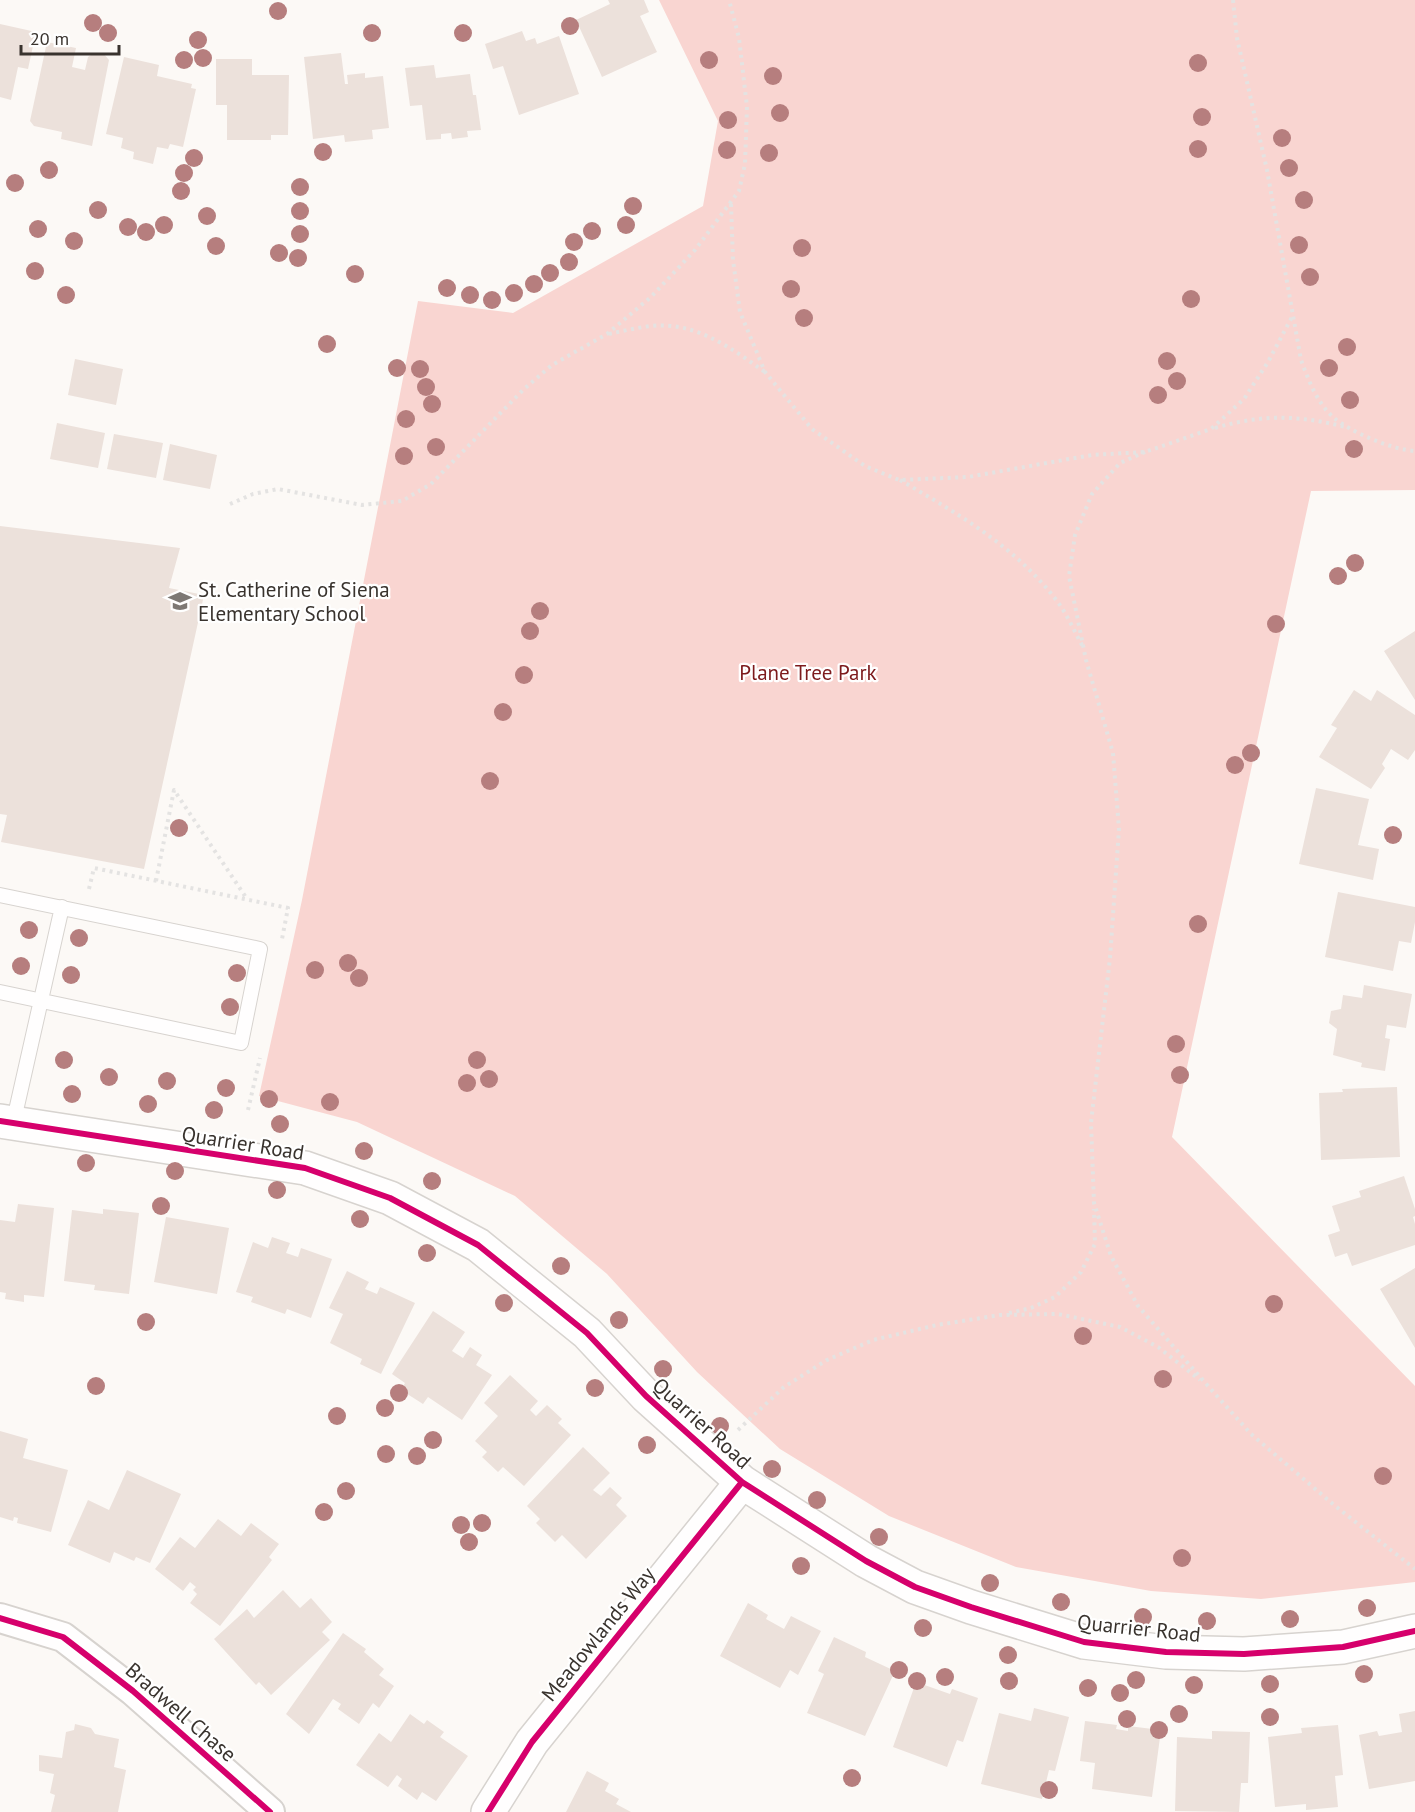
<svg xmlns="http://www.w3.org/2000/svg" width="1415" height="1812" viewBox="0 0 1415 1812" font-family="'PT Sans',sans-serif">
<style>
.green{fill:#f9d5d1}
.building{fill:#ece1db}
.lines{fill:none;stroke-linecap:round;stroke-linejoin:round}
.lane-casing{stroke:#d7d3cf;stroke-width:16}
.street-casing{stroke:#d7d3cf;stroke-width:32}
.secondary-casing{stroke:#d7d3cf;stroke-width:36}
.path{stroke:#e4e3e2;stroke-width:4;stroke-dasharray:3 4.5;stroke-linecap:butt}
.lane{stroke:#fffefe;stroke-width:14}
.street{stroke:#fffefe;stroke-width:28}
.secondary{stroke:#fffefe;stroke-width:33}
.cycleway-casing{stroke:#fff;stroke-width:10}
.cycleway{stroke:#d6006c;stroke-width:6}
.tree{fill:#b67e7e}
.labels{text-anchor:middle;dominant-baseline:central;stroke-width:4.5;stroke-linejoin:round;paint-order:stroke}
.poi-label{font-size:21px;fill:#39332e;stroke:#fff;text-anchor:start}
.park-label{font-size:21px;fill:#7d1a1c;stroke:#fff}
.street-label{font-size:21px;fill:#39332e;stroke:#fff}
</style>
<rect width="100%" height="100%" fill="#fcf9f6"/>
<!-- green -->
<path class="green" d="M659,0H1415V490L1311,491L1172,1137L1415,1386V1582L1261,1599L1151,1591L1016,1567L889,1516L780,1449L697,1372L607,1274L515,1196L357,1122L259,1096L302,900L418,301L513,313L703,206L718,121Z"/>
<!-- building -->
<path class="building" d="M608,0H644L649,12L640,16L657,52L602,77L576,20L610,4Z
M0,24L36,32L28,69L18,67L11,100L0,97Z
M522,31L526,41L535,38L537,44L559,36L579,94L519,115L503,66L493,69L485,44Z
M47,42L76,48L72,67L85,70L88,57L94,53H103L109,60L92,146L61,139L62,132L34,126L30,121Z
M341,53L345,84H348L347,75L365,73V78L383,76L389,128L372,130L373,139L345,142L344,135L313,139L304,57Z
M124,57L159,65L157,76L192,84L191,88L196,89L183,147L170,144L168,149L157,147L153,164L133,159L134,152L121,148L123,138L106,134Z
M216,59H252V75H289L288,135H271V140H227V105H216Z
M434,65L436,78L470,74L473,95H476L481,130L467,131L468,137L452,139L451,133L441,134V139L426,140L422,105L410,106L405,68Z
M75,359L123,369L116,405L68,395Z
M57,423L105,433L98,468L50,459Z
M114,434L163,443L156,478L107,469Z
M170,444L217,455L210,489L163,480Z
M0,526L180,548L169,588L204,595L144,869L1,842L7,815L0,814Z
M1415,631V700L1384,651Z
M1354,690L1371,701L1377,690L1415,715V750L1408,760L1391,749L1382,764L1385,768L1371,789L1319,757L1337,728L1331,725Z
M1316,788L1369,799L1358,845L1379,849L1373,880L1299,864Z
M1338,892L1415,907V922L1411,943L1399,941L1393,971L1325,957Z
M1364,985L1412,994L1406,1028L1387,1025L1385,1038L1390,1039L1385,1071L1361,1067L1362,1063L1333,1055L1337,1029L1329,1023L1331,1011L1341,1009L1343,995L1362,998Z
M1397,1087L1400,1157L1321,1160L1319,1093L1343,1092L1342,1089Z
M1404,1176L1415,1209V1216L1413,1217L1415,1224V1245L1352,1266L1347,1253L1335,1257L1328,1235L1340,1231L1332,1206L1361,1197L1359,1191Z
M18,1204L54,1208L44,1297L24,1295V1302L5,1299L6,1293L0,1292V1220L15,1222Z
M103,1209L139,1213L129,1294L94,1290L95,1285L64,1281L72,1210L103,1214Z
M166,1217L229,1228L217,1294L154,1282Z
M272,1237L290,1243L286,1253L298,1257L301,1248L332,1259L311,1318L287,1309L285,1314L251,1302L253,1297L236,1292L253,1242L268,1248Z
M1415,1268V1348L1380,1289Z
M347,1271L369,1282L365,1289L377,1294L380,1287L415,1303L381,1374L360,1364L362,1359L330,1343L343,1314L329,1308Z
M433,1311L465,1332L452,1351L463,1358L470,1347L482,1355L476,1365L492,1375L462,1420L428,1397L423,1404L401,1390L405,1383L392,1374Z
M510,1375L538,1401L530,1410L536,1416L547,1405L562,1419L558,1423L571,1435L524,1486L503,1467L498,1472L482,1457L487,1452L475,1441L498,1416L484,1403Z
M0,1431L28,1439L23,1458L68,1470L51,1532L17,1523L18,1518L14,1517L13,1521L0,1517Z
M583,1447L610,1473L593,1490L601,1496L610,1487L622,1498L616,1505L627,1516L586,1559L562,1535L555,1542L536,1523L540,1519L527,1506Z
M127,1470L181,1494L150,1563L136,1557L134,1561L114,1552L110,1563L68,1545L88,1500L109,1510Z
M218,1519L241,1536L251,1523L279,1544L269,1557L272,1560L220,1626L190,1603L197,1594L193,1590L196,1587L190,1582L183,1591L155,1569L180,1537L195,1548Z
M283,1590L300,1608L311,1598L332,1622L322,1632L330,1640L271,1695L259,1682L256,1685L214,1639L247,1609L254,1618Z
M748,1603L768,1615L766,1619L784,1629L791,1616L821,1631L798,1675L790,1670L780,1688L720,1656Z
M343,1633L366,1649L364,1652L384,1669L379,1675L394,1686L379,1708L373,1703L359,1724L338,1709L341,1704L333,1699L309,1734L286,1714Z
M834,1637L866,1652L865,1657L895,1671L865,1736L807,1713L824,1674L818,1671Z
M916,1682L950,1694L952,1689L978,1698L963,1742L957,1740L947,1767L893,1747Z
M1034,1708L1069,1717L1055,1771L1049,1770L1042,1799L981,1784L999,1713L1031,1721Z
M1415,1711V1781L1369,1789L1359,1735L1377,1731L1379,1736L1402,1732L1399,1714Z
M410,1714L424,1724L427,1720L444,1732L440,1737L468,1756L436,1801L422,1792L417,1800L398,1786L402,1779L397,1775L388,1787L356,1765L379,1733L391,1742Z
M1085,1721L1117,1725L1116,1729L1128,1731V1726L1161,1730L1152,1797L1092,1789L1095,1763L1080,1761Z
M75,1724L91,1728L95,1734L119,1739L114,1767L126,1770L118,1812H51L55,1795L50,1793L54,1774L39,1771V1755L62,1758L66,1732L74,1730Z
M1338,1725L1343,1775L1335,1776L1338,1807L1306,1810V1804L1275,1807L1268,1737L1302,1733L1301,1728Z
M1212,1731L1250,1732L1248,1783H1241L1239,1812L1175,1811L1177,1737L1212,1739Z
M587,1771L609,1783L605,1791L619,1799L616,1804L631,1812H566Z"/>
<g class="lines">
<!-- lane casing -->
<g class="lane-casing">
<path id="lane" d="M0,895L260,949L241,1043L0,992
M13,1124L62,907"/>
</g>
<!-- street casing -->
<g class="street-casing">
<path id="street" d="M0,1618L63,1637L133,1691L270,1812"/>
</g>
<!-- secondary casing -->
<g class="secondary-casing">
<path id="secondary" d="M0,1121L305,1168L390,1198L478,1245L587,1333L646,1396L742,1482L866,1561L915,1587L971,1607L1084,1642L1166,1652L1244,1654L1343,1647L1415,1631
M488,1812L532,1742L742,1482"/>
</g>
<!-- path -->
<path class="path" d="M1233,0L1237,38L1267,170L1301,360C1308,379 1317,403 1333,417C1350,432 1393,450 1415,451
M731,204L733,260L740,312L765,372L812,429L865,466L899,480L968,477L1092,455L1145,452L1211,429L1244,399L1268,362L1293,315
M609,334C622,331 636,328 650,326C695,321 731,348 765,372
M1215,428C1263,414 1297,415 1346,427
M1145,452L1120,463L1092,494L1075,535L1069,576L1086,660L1113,753L1119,829L1110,958L1091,1123L1094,1203L1111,1256L1138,1306L1208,1386L1251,1434L1334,1505L1415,1569
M900,480C958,514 1015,546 1057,601C1067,614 1074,631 1082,645
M230,504L253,494L278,489L362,505L402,501L431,484L524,389L552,365L607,334L651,297L695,250L739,191L745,164L747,107L739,38L729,0
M156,881L174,790L247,899
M89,889L94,868L288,908L282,939
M248,1110L260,1058
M1009,1313L1031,1308L1055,1297L1081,1272L1095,1244L1094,1209
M738,1430L784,1387L827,1360L873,1340L937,1325L1000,1315L1058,1314L1120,1327L1158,1347L1200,1380"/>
<!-- lane -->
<use href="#lane" class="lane"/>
<!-- street -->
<use href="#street" class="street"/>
<!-- secondary -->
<use href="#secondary" class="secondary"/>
<!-- cycleway casing -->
<g class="cycleway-casing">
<path id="cycleway" d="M0,1121L305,1168L390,1198L478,1245L587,1333L646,1396L742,1482L866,1561L915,1587L971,1607L1084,1642L1166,1652L1244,1654L1343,1647L1415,1631
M0,1618L63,1637L133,1691L270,1812
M488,1812L532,1742L742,1482"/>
</g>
<!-- cycleway -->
<use href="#cycleway" class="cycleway"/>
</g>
<!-- trees -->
<g class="tree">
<circle cx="278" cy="11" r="9"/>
<circle cx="93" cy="23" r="9"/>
<circle cx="570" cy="26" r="9"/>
<circle cx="108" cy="33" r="9"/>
<circle cx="372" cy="33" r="9"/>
<circle cx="463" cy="33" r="9"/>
<circle cx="198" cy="40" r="9"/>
<circle cx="203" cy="58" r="9"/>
<circle cx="184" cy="60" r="9"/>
<circle cx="709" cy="60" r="9"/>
<circle cx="1198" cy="63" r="9"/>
<circle cx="773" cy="76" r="9"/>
<circle cx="780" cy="113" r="9"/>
<circle cx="1202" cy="117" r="9"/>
<circle cx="728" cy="120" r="9"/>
<circle cx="1282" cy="138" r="9"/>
<circle cx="1198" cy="149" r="9"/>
<circle cx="727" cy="150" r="9"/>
<circle cx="323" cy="152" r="9"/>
<circle cx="769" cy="153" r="9"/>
<circle cx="194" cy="158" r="9"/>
<circle cx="1289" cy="168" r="9"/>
<circle cx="49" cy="170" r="9"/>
<circle cx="184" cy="173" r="9"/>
<circle cx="15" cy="183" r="9"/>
<circle cx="300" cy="187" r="9"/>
<circle cx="181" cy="191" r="9"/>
<circle cx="1304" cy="200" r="9"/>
<circle cx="633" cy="206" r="9"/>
<circle cx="98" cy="210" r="9"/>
<circle cx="300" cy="211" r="9"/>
<circle cx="207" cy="216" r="9"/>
<circle cx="164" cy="225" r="9"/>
<circle cx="626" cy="225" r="9"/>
<circle cx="128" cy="227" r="9"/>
<circle cx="38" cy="229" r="9"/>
<circle cx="592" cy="231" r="9"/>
<circle cx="146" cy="232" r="9"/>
<circle cx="300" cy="234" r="9"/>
<circle cx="74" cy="241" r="9"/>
<circle cx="574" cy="242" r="9"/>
<circle cx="1299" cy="245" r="9"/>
<circle cx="216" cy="246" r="9"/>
<circle cx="802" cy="248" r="9"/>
<circle cx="279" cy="253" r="9"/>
<circle cx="298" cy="258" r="9"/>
<circle cx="569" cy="262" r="9"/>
<circle cx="35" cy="271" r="9"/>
<circle cx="550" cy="273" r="9"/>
<circle cx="355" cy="274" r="9"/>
<circle cx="1310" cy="277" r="9"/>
<circle cx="534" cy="284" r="9"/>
<circle cx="447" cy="288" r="9"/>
<circle cx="791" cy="289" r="9"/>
<circle cx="514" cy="293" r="9"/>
<circle cx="66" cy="295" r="9"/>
<circle cx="470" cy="295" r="9"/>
<circle cx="1191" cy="299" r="9"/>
<circle cx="492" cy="300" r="9"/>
<circle cx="804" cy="318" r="9"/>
<circle cx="327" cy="344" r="9"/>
<circle cx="1347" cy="347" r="9"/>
<circle cx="1167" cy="361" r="9"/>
<circle cx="397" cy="368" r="9"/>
<circle cx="1329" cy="368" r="9"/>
<circle cx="420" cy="369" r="9"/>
<circle cx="1177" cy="381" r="9"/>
<circle cx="426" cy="387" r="9"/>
<circle cx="1158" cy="395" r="9"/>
<circle cx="1350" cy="400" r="9"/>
<circle cx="432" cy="404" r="9"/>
<circle cx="406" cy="419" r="9"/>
<circle cx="436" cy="447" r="9"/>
<circle cx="1354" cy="449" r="9"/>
<circle cx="404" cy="456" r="9"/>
<circle cx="1355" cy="563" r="9"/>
<circle cx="1338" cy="576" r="9"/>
<circle cx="540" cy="611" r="9"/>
<circle cx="1276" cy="624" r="9"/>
<circle cx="530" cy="631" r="9"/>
<circle cx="524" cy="675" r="9"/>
<circle cx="503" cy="712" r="9"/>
<circle cx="1251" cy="753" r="9"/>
<circle cx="1235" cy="765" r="9"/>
<circle cx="490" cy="781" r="9"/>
<circle cx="179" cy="828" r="9"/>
<circle cx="1393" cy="835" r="9"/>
<circle cx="1198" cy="924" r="9"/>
<circle cx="29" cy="930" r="9"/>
<circle cx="79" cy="938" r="9"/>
<circle cx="348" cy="963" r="9"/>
<circle cx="21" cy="966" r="9"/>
<circle cx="315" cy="970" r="9"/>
<circle cx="237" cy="973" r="9"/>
<circle cx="71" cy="975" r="9"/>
<circle cx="359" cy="978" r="9"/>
<circle cx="230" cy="1007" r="9"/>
<circle cx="1176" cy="1044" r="9"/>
<circle cx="64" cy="1060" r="9"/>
<circle cx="477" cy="1060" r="9"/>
<circle cx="1180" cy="1075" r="9"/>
<circle cx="109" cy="1077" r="9"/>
<circle cx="489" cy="1079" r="9"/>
<circle cx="167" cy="1081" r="9"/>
<circle cx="467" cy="1083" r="9"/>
<circle cx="226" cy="1088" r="9"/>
<circle cx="72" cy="1094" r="9"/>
<circle cx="269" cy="1099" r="9"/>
<circle cx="330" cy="1102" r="9"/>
<circle cx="148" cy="1104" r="9"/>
<circle cx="214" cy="1110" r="9"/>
<circle cx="280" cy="1124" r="9"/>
<circle cx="364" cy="1151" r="9"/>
<circle cx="86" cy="1163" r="9"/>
<circle cx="175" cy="1171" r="9"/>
<circle cx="432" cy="1181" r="9"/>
<circle cx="277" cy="1190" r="9"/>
<circle cx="161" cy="1206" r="9"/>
<circle cx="360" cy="1219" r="9"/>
<circle cx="427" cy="1253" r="9"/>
<circle cx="561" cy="1266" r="9"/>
<circle cx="504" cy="1303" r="9"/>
<circle cx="1274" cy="1304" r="9"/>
<circle cx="619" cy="1320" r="9"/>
<circle cx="146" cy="1322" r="9"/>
<circle cx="1083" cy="1336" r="9"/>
<circle cx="663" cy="1369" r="9"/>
<circle cx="1163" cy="1379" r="9"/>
<circle cx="96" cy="1386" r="9"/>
<circle cx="595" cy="1388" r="9"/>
<circle cx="399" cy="1393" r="9"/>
<circle cx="385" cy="1408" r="9"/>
<circle cx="337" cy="1416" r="9"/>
<circle cx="720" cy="1426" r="9"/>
<circle cx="433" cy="1440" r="9"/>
<circle cx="647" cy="1445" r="9"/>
<circle cx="386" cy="1454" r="9"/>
<circle cx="417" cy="1456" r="9"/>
<circle cx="772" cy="1469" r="9"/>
<circle cx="1383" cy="1476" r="9"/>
<circle cx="346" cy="1491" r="9"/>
<circle cx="817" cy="1500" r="9"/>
<circle cx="324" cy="1512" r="9"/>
<circle cx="482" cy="1523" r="9"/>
<circle cx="461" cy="1525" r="9"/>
<circle cx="879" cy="1537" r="9"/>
<circle cx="469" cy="1542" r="9"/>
<circle cx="1182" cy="1558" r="9"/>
<circle cx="801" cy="1566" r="9"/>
<circle cx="990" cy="1583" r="9"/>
<circle cx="1061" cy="1602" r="9"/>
<circle cx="1367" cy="1608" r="9"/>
<circle cx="1143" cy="1617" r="9"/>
<circle cx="1290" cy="1619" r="9"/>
<circle cx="1207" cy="1621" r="9"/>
<circle cx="923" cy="1628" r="9"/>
<circle cx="1008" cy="1655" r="9"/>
<circle cx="899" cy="1670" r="9"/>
<circle cx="1364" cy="1674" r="9"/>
<circle cx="945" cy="1677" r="9"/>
<circle cx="1136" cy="1680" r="9"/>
<circle cx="917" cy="1681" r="9"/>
<circle cx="1009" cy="1681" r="9"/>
<circle cx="1270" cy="1684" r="9"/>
<circle cx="1194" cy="1685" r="9"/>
<circle cx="1088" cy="1688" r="9"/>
<circle cx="1120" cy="1693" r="9"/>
<circle cx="1179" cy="1714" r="9"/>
<circle cx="1270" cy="1717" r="9"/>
<circle cx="1127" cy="1719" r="9"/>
<circle cx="1159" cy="1730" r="9"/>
<circle cx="852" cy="1778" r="9"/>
<circle cx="1049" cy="1790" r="9"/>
</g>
<!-- icons -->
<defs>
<g id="school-bare" transform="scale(1.8)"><path d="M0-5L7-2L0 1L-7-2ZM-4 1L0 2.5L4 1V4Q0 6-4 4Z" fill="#7d7874" stroke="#fff" stroke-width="2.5" paint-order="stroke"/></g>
</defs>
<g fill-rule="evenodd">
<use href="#school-bare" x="180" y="601"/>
</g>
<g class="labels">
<!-- poi labels -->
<g class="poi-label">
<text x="198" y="589">St. Catherine of Siena<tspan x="198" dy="24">Elementary School</tspan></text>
</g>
<!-- park labels -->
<g class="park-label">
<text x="808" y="672">Plane Tree Park</text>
</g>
<!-- street labels -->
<g class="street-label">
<text transform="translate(243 1143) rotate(9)">Quarrier Road</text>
<text transform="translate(702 1423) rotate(42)">Quarrier Road</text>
<text transform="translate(1139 1628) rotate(6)">Quarrier Road</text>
<text transform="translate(598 1634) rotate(-51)">Meadowlands Way</text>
<text transform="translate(181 1712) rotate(41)">Bradwell Chase</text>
</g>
</g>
<!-- scale -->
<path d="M21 45v9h98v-9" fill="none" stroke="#39332e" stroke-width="3"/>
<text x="30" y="45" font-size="18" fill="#39332e" stroke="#ffffff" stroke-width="4.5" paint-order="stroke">20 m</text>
</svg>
